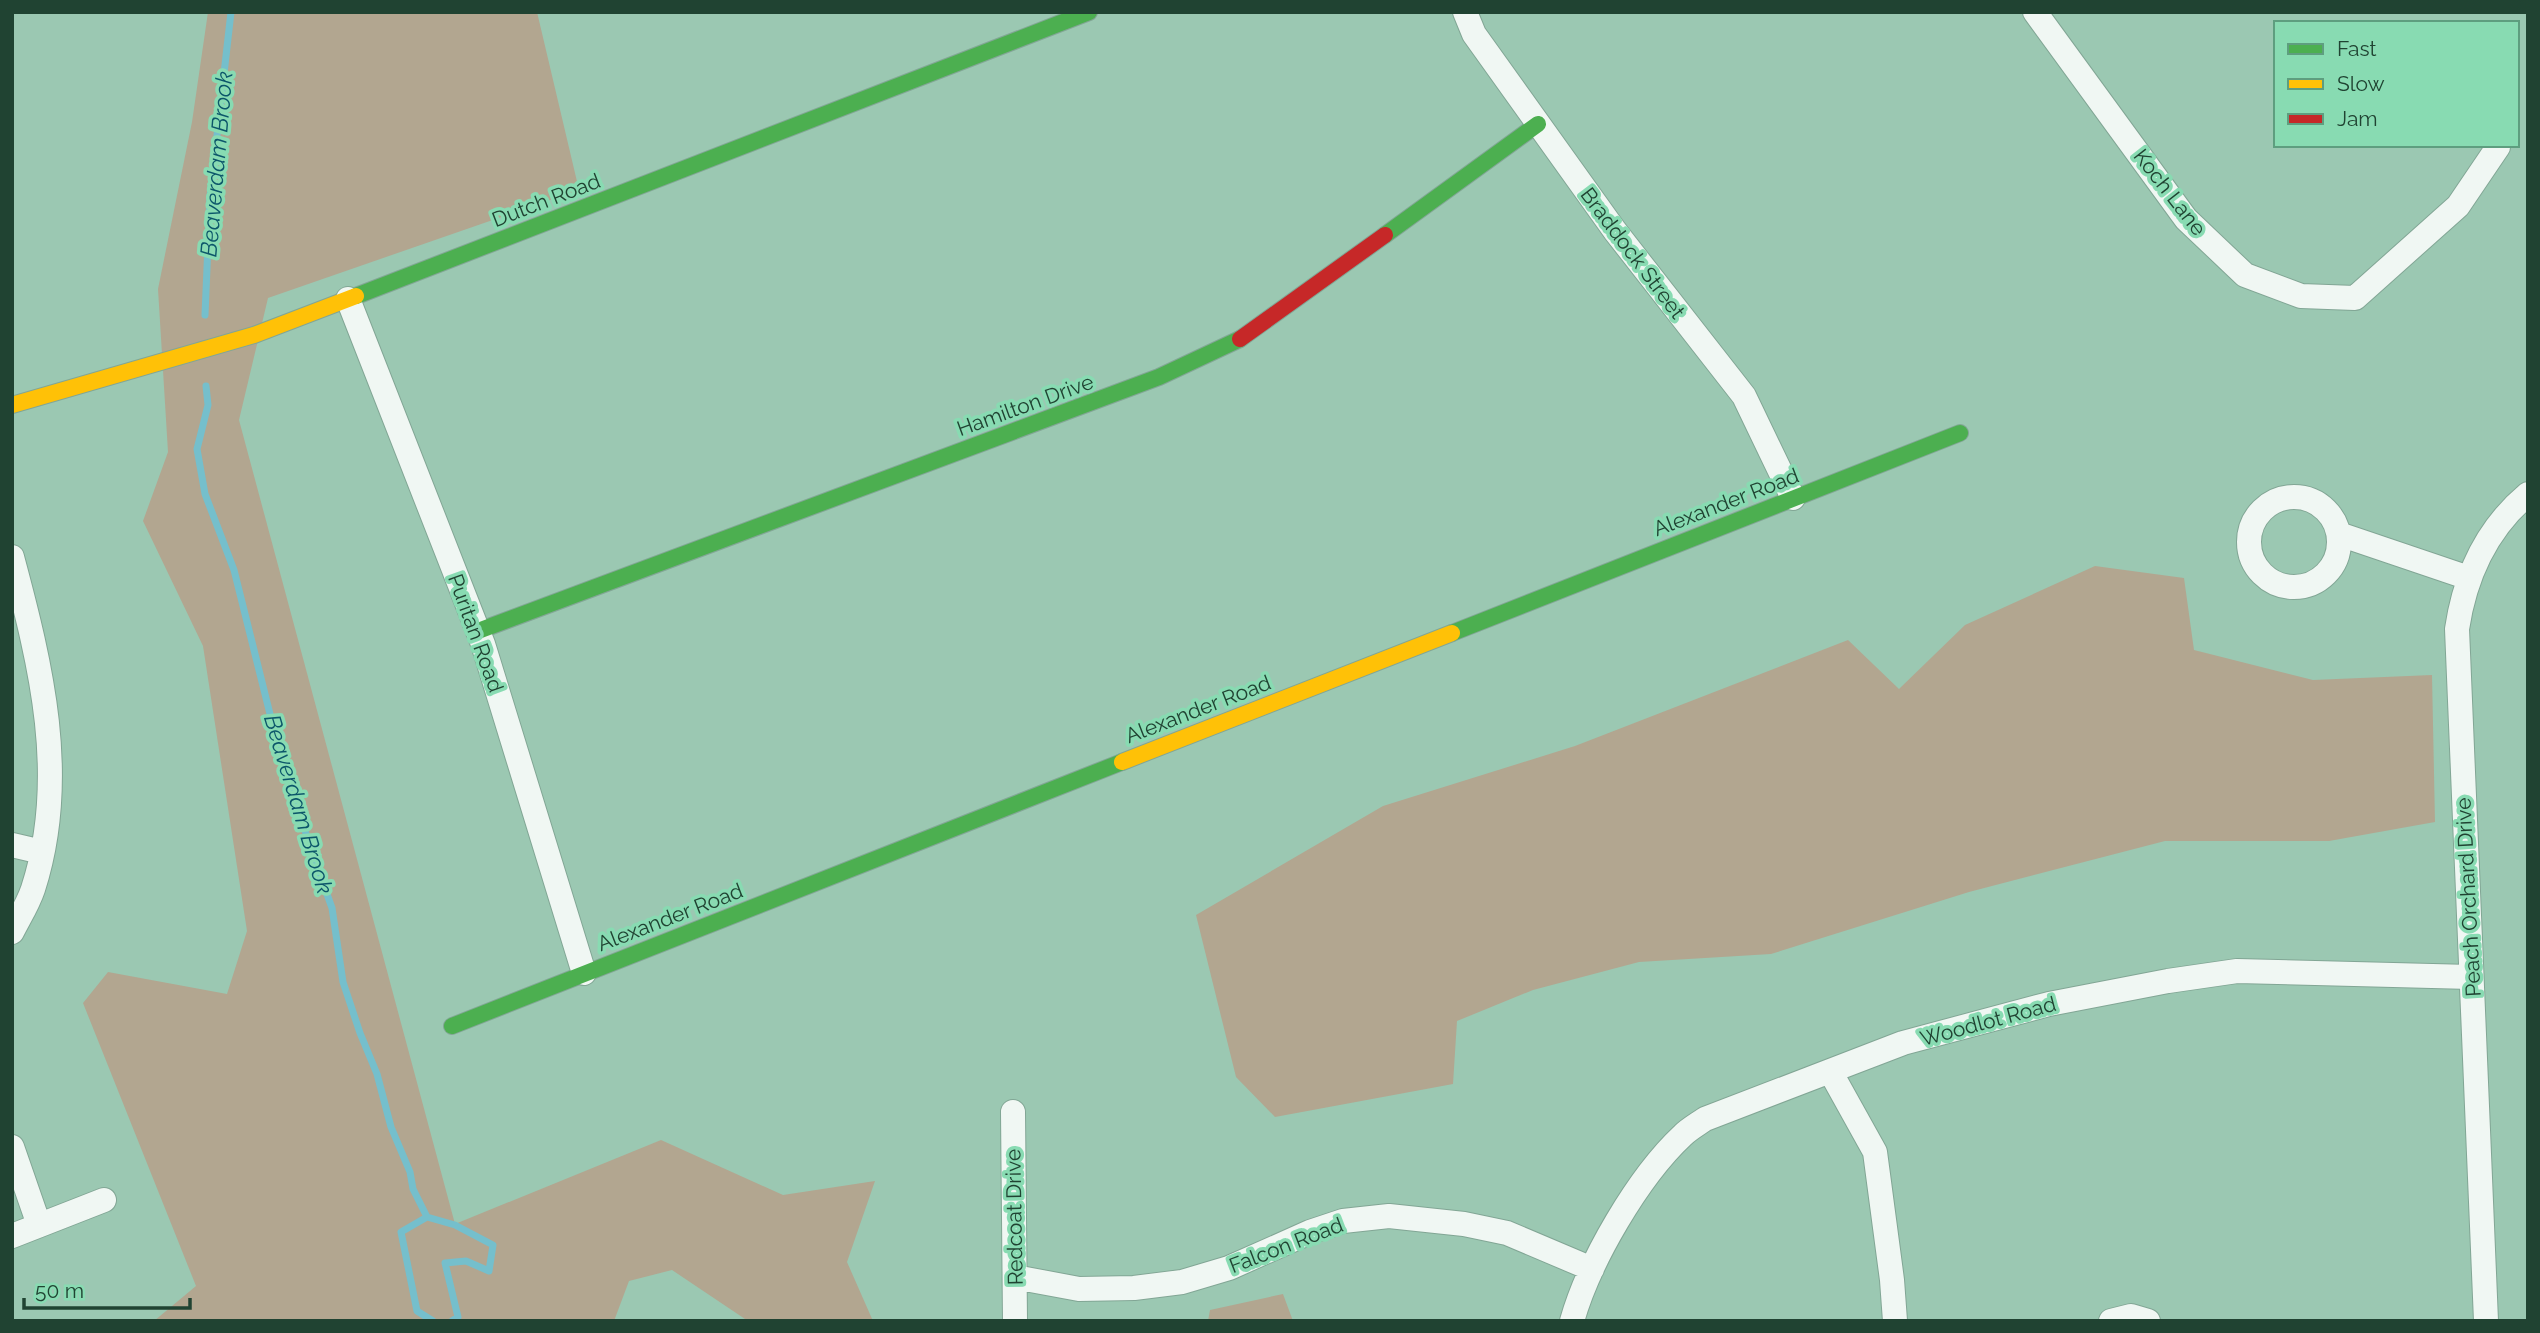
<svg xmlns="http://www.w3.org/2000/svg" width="2540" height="1333" viewBox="0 0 2540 1333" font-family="Raleway,sans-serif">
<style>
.green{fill:#b2a690}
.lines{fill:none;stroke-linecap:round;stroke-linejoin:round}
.stream{stroke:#75bfcc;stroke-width:7}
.street-casing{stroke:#82a695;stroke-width:26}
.fast-casing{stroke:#82a695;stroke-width:18}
.slow-casing{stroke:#82a695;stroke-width:18}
.jam-casing{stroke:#82a695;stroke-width:18}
.street{stroke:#f0f7f3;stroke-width:24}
.fast{stroke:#4caf50;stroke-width:16}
.slow{stroke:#ffc107;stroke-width:16}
.jam{stroke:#c62828;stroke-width:16}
.labels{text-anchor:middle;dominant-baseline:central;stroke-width:7;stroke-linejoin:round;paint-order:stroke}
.street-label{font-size:21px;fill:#204332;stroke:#88dbb2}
.water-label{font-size:23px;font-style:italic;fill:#0c566a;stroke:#88dbb2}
</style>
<rect width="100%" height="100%" fill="#9bc8b2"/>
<!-- green -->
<path class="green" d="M208,12H537L579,190L268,298L239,420L455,1224L661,1140L783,1195L875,1181L847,1262L873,1321H748L672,1270L629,1281L614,1321H154L196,1286L83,1003L108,972L227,994L247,931L203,646L143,521L168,452L158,289L192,122Z
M2095,566L2184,578L2194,650L2313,680L2432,675L2435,822L2329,841H2165L1969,892L1771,954L1639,962L1533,990L1457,1021L1453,1084L1275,1117L1236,1077L1196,915L1383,806L1575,746L1848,640L1899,689L1965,625Z
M1283,1294L1293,1321H1208L1210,1310Z"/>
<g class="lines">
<!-- stream -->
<path class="stream" d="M205,315L210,197L231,12
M206,386L208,405L197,449L205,494L234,570L271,718L310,847L332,908L343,982L360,1033L377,1074L391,1127L410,1172L413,1189L427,1217
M433,1321L417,1311L401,1232L427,1217L455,1225L493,1245L489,1271L466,1261L445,1263L458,1317L452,1321"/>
<!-- street casing -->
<g class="street-casing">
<path id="street" d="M1465,12L1474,34L1615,231L1744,396L1793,498
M2035,12L2186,219L2245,275L2301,296L2355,298L2458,206L2498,147
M348,299L483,644L584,973
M2249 542a45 45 0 1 1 90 0a45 45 0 1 1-90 0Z
M2339,534L2469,578
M12,557C41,665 69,778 33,889C28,904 19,918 12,932
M12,845L42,852
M1830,1071L1875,1152L1892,1280L1895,1321
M1013,1112L1015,1321
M12,1147L39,1225
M12,1236L104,1200
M1015,1277L1079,1289L1134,1288L1182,1282L1229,1268L1310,1232L1343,1221L1389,1216L1464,1224L1507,1233L1592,1269
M1572,1321C1589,1261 1638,1177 1683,1135C1689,1129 1698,1124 1705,1119L1903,1043L2049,1004L2168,981L2237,971L2471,977
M2111,1321L2131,1316L2148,1321
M2486,1321L2457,629C2465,576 2486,529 2528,494"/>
</g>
<!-- fast casing -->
<g class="fast-casing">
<path id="fast" d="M1385,235L1538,124
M356,296L1089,12
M478,631L1159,377L1240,339
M1452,633L1960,433
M452,1026L1122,762"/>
</g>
<!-- slow casing -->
<g class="slow-casing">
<path id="slow" d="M12,405L254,335L356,296
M1122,762L1452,633"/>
</g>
<!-- jam casing -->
<g class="jam-casing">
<path id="jam" d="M1240,339L1385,235"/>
</g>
<!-- street -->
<use href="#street" class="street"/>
<!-- fast -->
<use href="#fast" class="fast"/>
<!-- slow -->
<use href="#slow" class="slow"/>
<!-- jam -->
<use href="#jam" class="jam"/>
</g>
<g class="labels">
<!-- street labels -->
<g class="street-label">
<text transform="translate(2170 192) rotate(52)">Koch Lane</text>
<text transform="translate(546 200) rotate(-21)">Dutch Road</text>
<text transform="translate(1633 253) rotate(53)">Braddock Street</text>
<text transform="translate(1025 405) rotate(-20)">Hamilton Drive</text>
<text transform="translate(1726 502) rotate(-21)">Alexander Road</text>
<text transform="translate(476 633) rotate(70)">Puritan Road</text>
<text transform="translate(1198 709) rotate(-21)">Alexander Road</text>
<text transform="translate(2468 897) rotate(-93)">Peach Orchard Drive</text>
<text transform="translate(670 917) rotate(-21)">Alexander Road</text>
<text transform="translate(1988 1021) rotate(-15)">Woodlot Road</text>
<text transform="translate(1014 1217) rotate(-91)">Redcoat Drive</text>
<text transform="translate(1286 1245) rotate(-21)">Falcon Road</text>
</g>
<!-- water labels -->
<g class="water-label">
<text transform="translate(216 164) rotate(-85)">Beaverdam Brook</text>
<text transform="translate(299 804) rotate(73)">Beaverdam Brook</text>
</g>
</g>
<!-- border -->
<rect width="2540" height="1333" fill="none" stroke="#204332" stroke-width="28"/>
<!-- legend -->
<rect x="2274" y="21" width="245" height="126" fill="#88dbb2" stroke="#5e9e7f" stroke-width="2"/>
<rect x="2288" y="44" width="35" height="10" fill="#4caf50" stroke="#5e9e7f" stroke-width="2"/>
<text x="2337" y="56" font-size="21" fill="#204332">Fast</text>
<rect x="2288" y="79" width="35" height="10" fill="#ffc107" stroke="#5e9e7f" stroke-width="2"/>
<text x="2337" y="91" font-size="21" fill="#204332">Slow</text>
<rect x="2288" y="114" width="35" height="10" fill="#c62828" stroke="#5e9e7f" stroke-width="2"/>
<text x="2337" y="126" font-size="21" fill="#204332">Jam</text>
<!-- scale -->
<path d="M24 1298v10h166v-10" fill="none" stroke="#204332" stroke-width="3.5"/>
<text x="35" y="1298" font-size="21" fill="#204332" stroke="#88dbb2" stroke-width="5" paint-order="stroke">50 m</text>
</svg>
